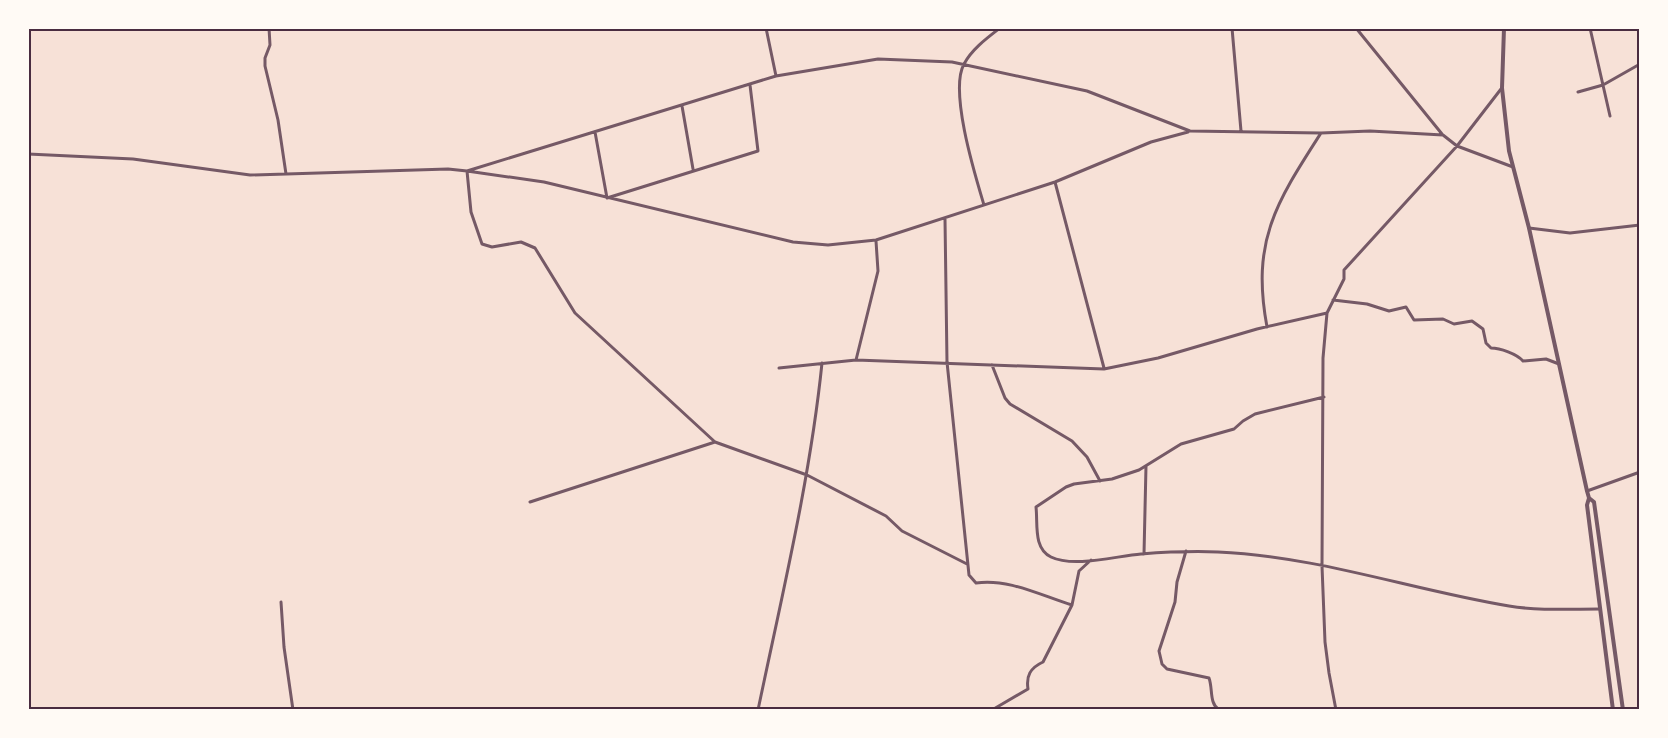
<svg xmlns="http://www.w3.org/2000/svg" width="1668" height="738" viewBox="0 0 1668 738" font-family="Bitter,serif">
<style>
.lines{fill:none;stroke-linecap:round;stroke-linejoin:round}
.minor{stroke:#755966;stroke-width:3}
.tertiary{stroke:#755966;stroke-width:4}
.neatline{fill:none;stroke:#4a2c40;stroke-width:2}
</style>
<rect width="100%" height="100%" fill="#f7e1d7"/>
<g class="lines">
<!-- minor -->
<path class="minor" d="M269,28L270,45L265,58V66L278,120L286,174
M766,28L776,76
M1232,28L1241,131
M1356,28L1442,134
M1590,28L1610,116
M1578,92L1603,85L1640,64
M682,106L693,169
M595,132L607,198L758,151L750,85
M28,154L133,159L250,175L448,169L467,171L776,76L878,59L952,62L1087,91L1190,131L1321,133L1370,131L1443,135L1457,146L1513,167
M1055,182L1104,368
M984,205C975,175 949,91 964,64C972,49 987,38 1000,28
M945,219L947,362L969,575L976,583C1008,578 1042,596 1072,605
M1529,228L1570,233L1640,225
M1333,300L1367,304L1389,311L1406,307L1414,320L1443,319L1454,324L1472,321L1483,329L1486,343L1491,348C1500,348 1517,354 1523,361L1546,359L1559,364
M1267,327C1251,241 1276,203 1321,133
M856,360L878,271L876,241
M992,365L1005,398L1010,404L1072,441L1087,457L1100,481
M779,368L856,360L1104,369L1158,358L1257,329L1327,313
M1324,397L1255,414L1243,421L1234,429L1181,444L1139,470L1112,479L1074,484L1066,487L1036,507C1038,524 1033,548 1051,557C1074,568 1116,556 1141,554C1167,552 1193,551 1218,552C1317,556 1412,590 1509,606C1539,611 1570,609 1600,609
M1587,491L1640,472
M530,502L715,442
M1186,551L1177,582L1175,602L1159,651L1162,664L1167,669L1209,678C1213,689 1209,703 1219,710
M1144,554L1146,466
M967,564L902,531L886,516L807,475L715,442L575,313L535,248L521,242L492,247L482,244L471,212L467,171L544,182L793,242L828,245L876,240L1055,182L1151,142L1188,132
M281,602L284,647L293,710
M758,710C782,595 810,480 822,363
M992,710L1028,689C1026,676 1030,668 1043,662L1072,605L1079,571L1091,560
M1336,710L1329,673L1325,642L1322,566L1323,358L1327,313L1344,279V270L1457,146L1501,89"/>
<!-- tertiary -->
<path class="tertiary" d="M1504,28L1502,88L1509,151L1529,228L1587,491L1589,498L1594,502L1623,710
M1589,498L1587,505L1613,710"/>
</g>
<!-- border -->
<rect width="1668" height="738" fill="none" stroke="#fffaf5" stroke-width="60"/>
<rect x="30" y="30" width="1608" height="678" class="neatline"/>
</svg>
